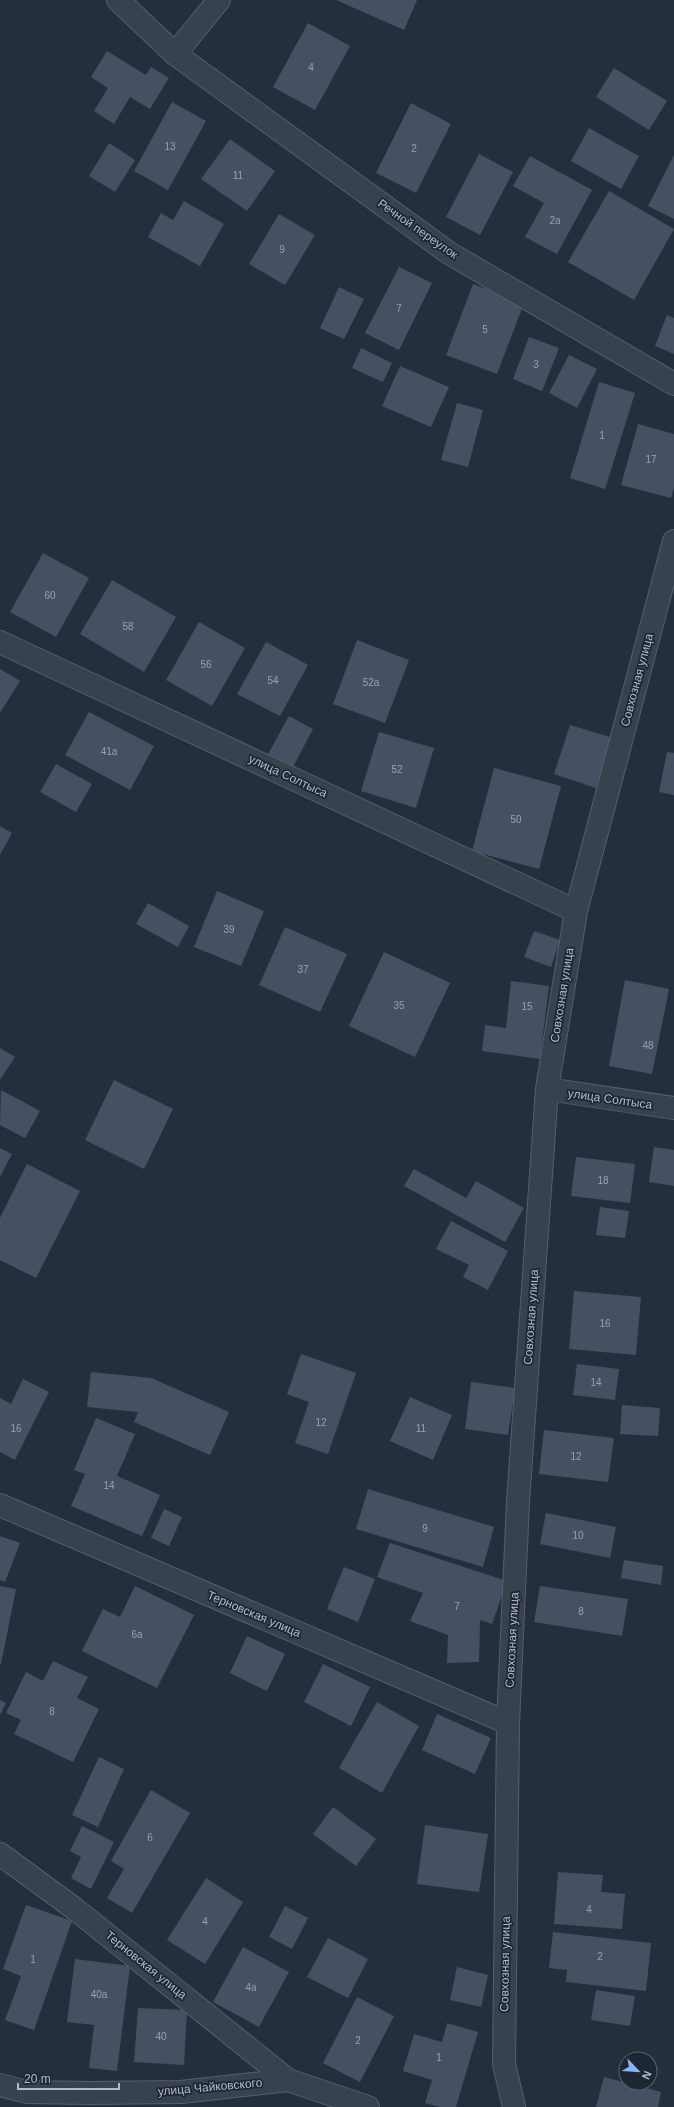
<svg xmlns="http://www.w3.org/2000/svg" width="674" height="2107" viewBox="0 0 674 2107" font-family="Arial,sans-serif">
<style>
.building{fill:#455162}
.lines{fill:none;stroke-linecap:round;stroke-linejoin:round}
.minor-casing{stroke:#565f6c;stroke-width:24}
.minor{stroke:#38414e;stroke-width:22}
.labels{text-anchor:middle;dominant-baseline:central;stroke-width:3.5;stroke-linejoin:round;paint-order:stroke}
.number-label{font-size:10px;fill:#98a1af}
.street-label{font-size:12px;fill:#b4bcc9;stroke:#1d2633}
</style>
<rect width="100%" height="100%" fill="#242f3e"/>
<!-- building -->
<path class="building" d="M336,0H417L404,30Z
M308,23L350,46L315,110L273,87Z
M107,51L146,75L151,67L169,78L150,109L130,97L114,124L94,111L108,88L91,77Z
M614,68L667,101L649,130L596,97Z
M172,102L206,121L168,190L134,171Z
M411,103L451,124L416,193L376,173Z
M589,128L639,156L621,189L571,161Z
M230,139L275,171L247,211L201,179Z
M109,143L135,160L115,192L89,176Z
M479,154L513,172L480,235L446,217Z
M674,155V219L648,206Z
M530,156L592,190L557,254L525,237L544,203L513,186Z
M609,191L674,229L634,300L568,262Z
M184,201L224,224L200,266L148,237L161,213L173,220Z
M279,214L315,235L285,285L249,264Z
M399,267L432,283L399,350L365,333Z
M473,284L524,303L497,374L446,355Z
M339,287L364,299L344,339L320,328Z
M667,315L674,318V354L655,346Z
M529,337L559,348L542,391L513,379Z
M361,348L392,363L383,382L352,368Z
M569,355L597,369L577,408L549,393Z
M400,366L449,387L431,427L382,406Z
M599,382L635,393L605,489L570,478Z
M457,403L483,410L468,467L441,460Z
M638,424L674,434V487L671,498L621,485Z
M43,553L89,578L56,637L10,612Z
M112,580L176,617L144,672L80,634Z
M199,622L245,648L212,706L166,680Z
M357,640L409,660L385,723L333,704Z
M266,642L308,665L280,716L237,694Z
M0,669L20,681L0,713Z
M89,712L154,746L130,790L65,755Z
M289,716L313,729L293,767L268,754Z
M570,725L613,738L596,788L554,774Z
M379,732L434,748L416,808L361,791Z
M667,752L674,753V795L659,792Z
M56,764L92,784L76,812L40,792Z
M494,768L561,786L539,869L472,851Z
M0,826L12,833L0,855Z
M217,891L264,911L241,966L194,947Z
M148,903L189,926L178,947L136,924Z
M285,927L347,954L320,1012L259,985Z
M534,931L560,940L551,967L524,957Z
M384,952L450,983L415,1057L349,1026Z
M625,980L669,989L652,1074L609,1066Z
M511,981L549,986L540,1059L482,1051L485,1025L506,1028Z
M0,1048L15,1057L0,1080Z
M114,1080L173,1109L144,1169L85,1140Z
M1,1090L40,1111L25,1138L0,1125Z
M654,1147L674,1150V1186L649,1182Z
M0,1148L12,1154L0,1177Z
M576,1157L635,1164L630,1203L571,1196Z
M27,1164L80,1191L36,1278L0,1260V1218Z
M414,1169L466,1198L476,1181L524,1208L505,1242L404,1186Z
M600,1207L629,1211L625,1238L596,1235Z
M451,1221L508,1251L488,1290L463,1277L469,1265L436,1249Z
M574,1291L641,1297L636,1355L569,1349Z
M301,1354L356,1373L328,1454L295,1443L309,1402L287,1394Z
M577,1364L619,1369L615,1400L573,1395Z
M91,1372L151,1378L229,1412L210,1455L134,1422L138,1412L87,1407Z
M23,1379L49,1392L15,1460L0,1452V1398L11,1404Z
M471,1382L515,1388L508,1435L465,1429Z
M410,1397L452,1415L433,1460L390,1441Z
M622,1405L660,1408L658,1436L620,1434Z
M96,1418L135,1434L117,1476L160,1495L142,1536L71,1506L85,1474L74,1470Z
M544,1430L614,1438L608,1482L539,1474Z
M368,1489L494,1527L483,1567L356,1529Z
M164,1509L182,1517L169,1546L151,1538Z
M546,1513L616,1527L610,1558L540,1544Z
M0,1536L20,1543L5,1582L0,1580Z
M390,1543L507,1581L492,1624L480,1620L479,1662L447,1663L448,1635L410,1621L423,1593L377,1577Z
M624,1560L663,1566L661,1585L621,1578Z
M344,1567L375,1579L358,1622L327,1609Z
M0,1586L16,1589L1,1664H0Z
M135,1586L194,1615L157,1688L82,1651L103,1609L120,1617Z
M540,1586L628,1599L622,1636L534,1622Z
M247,1636L285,1654L267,1691L230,1673Z
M53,1661L88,1677L77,1698L99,1709L73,1762L14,1734L21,1720L6,1713L26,1672L43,1681Z
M323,1664L370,1687L351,1726L304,1702Z
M0,1700L6,1703L0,1715Z
M377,1702L419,1726L382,1793L339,1768Z
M437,1714L491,1738L475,1774L422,1750Z
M99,1757L124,1769L98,1827L72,1815Z
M151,1790L190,1813L132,1913L107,1898L124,1869L111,1861Z
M333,1807L376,1839L356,1866L313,1834Z
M425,1825L488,1834L479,1892L417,1884Z
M82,1826L114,1842L91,1889L71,1878L81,1857L70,1851Z
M558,1872L603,1875L601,1892L625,1894L622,1929L554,1924Z
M206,1878L243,1902L205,1964L167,1940Z
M26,1905L72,1921L34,2030L5,2020L21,1976L3,1969Z
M285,1906L308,1918L292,1949L269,1937Z
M553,1932L651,1943L646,1991L566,1982L567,1970L549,1968Z
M328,1938L368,1959L348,1998L307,1977Z
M243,1947L289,1972L259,2027L213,2002Z
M75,1959L130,1966L117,2071L89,2068L94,2025L67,2022Z
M457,1967L488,1975L481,2007L450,2000Z
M596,1990L635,1996L630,2026L591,2020Z
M357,1997L394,2016L360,2082L323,2063Z
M138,2008L187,2010L184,2065L134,2062Z
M447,2023L478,2032L456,2107H440L425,2103L432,2080L403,2071L414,2034L442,2042Z
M604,2077L661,2092L658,2107H596Z"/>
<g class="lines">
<!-- minor casing -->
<g class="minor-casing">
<path id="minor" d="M118,0L175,54L449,253L674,384
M175,54L219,0
M0,642L576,911
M547,1089L674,1108
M0,1505L508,1723
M0,1854L75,1909L288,2080
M0,2085L27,2092L90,2093L181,2092L288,2080L368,2107
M514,2107L504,2064L508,1723L518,1502L547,1089L576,911L674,541"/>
</g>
<!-- minor -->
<use href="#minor" class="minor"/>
</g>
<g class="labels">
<!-- number labels -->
<g class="number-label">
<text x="311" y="67">4</text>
<text x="170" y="146">13</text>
<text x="414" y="148">2</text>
<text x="238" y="175">11</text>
<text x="555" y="220">2а</text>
<text x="282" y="249">9</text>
<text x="399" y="308">7</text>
<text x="485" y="329">5</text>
<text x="536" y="364">3</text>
<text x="602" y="435">1</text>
<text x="651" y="459">17</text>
<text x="50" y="595">60</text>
<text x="128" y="626">58</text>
<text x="206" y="664">56</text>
<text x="273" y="680">54</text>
<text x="371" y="682">52а</text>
<text x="109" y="751">41а</text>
<text x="397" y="769">52</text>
<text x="516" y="819">50</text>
<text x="229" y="929">39</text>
<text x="303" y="969">37</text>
<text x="399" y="1005">35</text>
<text x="527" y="1006">15</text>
<text x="648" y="1045">48</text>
<text x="603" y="1180">18</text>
<text x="605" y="1323">16</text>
<text x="596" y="1382">14</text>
<text x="321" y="1422">12</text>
<text x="16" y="1428">16</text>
<text x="421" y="1428">11</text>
<text x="576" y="1456">12</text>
<text x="109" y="1485">14</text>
<text x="425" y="1528">9</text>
<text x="578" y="1535">10</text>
<text x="457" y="1606">7</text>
<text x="581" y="1611">8</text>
<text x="137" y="1634">6а</text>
<text x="52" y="1711">8</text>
<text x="150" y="1837">6</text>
<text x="589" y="1909">4</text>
<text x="205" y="1921">4</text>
<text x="600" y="1956">2</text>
<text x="33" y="1959">1</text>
<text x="251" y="1987">4а</text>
<text x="99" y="1994">40а</text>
<text x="161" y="2036">40</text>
<text x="358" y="2040">2</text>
<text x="439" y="2057">1</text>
</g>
<!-- street labels -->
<g class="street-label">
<text transform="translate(418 229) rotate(35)">Речной переулок</text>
<text transform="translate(637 680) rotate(-75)">Совхозная улица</text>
<text transform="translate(288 776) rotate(25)">улица Солтыса</text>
<text transform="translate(562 995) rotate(-81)">Совхозная улица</text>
<text transform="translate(610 1099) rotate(8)">улица Солтыса</text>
<text transform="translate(531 1317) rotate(-86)">Совхозная улица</text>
<text transform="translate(254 1614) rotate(23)">Терновская улица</text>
<text transform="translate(512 1640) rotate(-87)">Совхозная улица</text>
<text transform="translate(505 1964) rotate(-89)">Совхозная улица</text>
<text transform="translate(146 1965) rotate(39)">Терновская улица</text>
<text transform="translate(210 2087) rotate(-5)">улица Чайковского</text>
</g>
</g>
<!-- north arrow -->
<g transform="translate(638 2071) rotate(115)"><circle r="19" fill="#1d2633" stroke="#59626f"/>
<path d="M0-3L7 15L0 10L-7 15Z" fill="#8ab4f8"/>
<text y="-6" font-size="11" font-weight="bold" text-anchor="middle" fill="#b4bcc9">N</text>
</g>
<!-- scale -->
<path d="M18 2083v6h101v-6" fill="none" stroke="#b4bcc9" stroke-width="2"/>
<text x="24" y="2083" font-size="12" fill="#b4bcc9" stroke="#1d2633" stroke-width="3" paint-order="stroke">20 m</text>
</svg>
